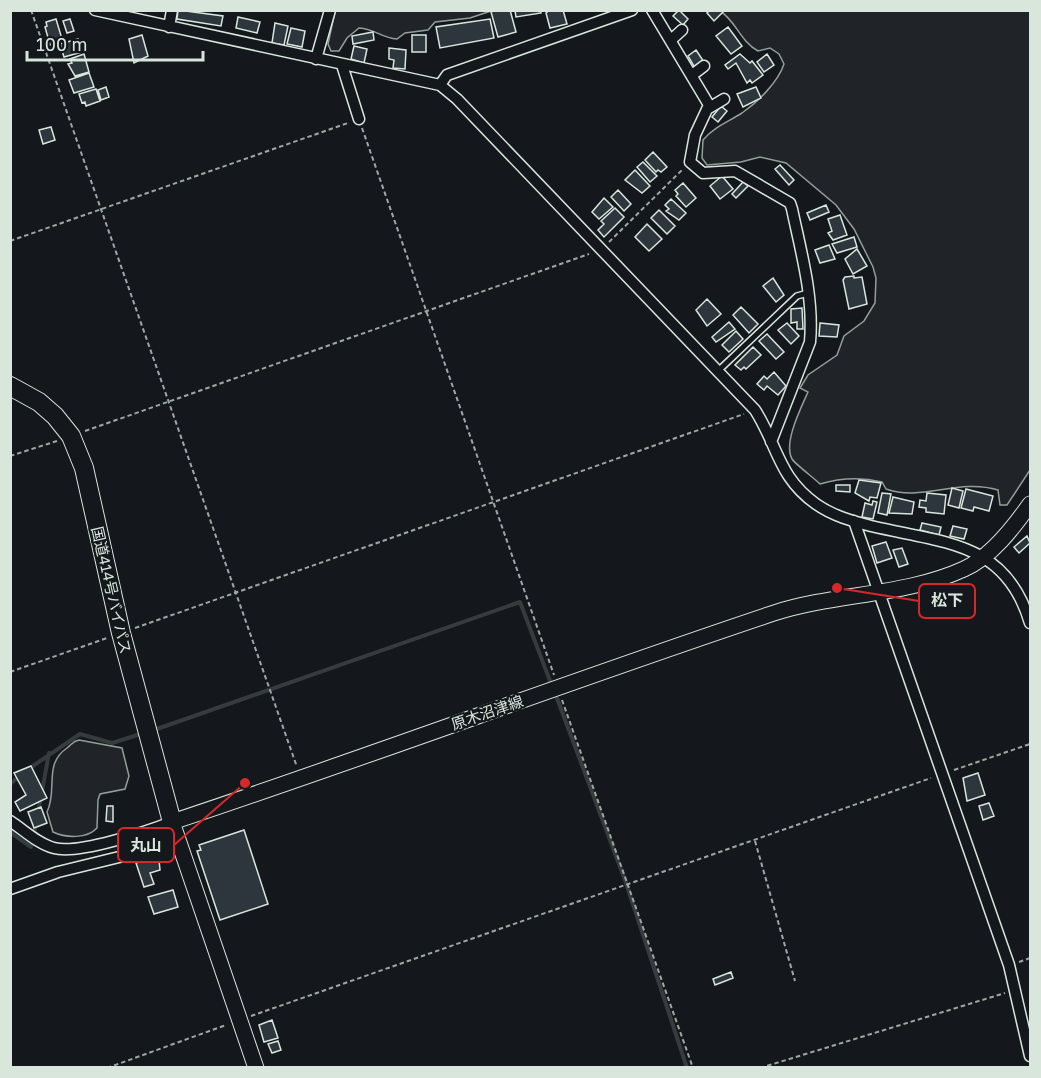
<svg xmlns="http://www.w3.org/2000/svg" width="1041" height="1078" viewBox="0 0 1041 1078" font-family="'Golos Text','Noto Sans JP',sans-serif">
<style>
.green{fill:#202428;stroke:#939e99;stroke-width:1.5}
.lines{fill:none;stroke-linecap:round;stroke-linejoin:round}
.stream{stroke:#363b3e;stroke-width:4}
.building{fill:#2c363c;stroke:#d8e6dc;stroke-width:1.5}
.service-casing{stroke:#d8e6dc;stroke-width:8}
.minor-casing{stroke:#d8e6dc;stroke-width:13}
.secondary-casing{stroke:#d8e6dc;stroke-width:17}
.trunk-casing{stroke:#d8e6dc;stroke-width:20}
.path{stroke:#9da8a2;stroke-width:2;stroke-dasharray:4.5 3;stroke-linecap:butt}
.service{stroke:#14181c;stroke-width:5}
.minor{stroke:#14181c;stroke-width:10}
.secondary{stroke:#14181c;stroke-width:15}
.trunk{stroke:#14181c;stroke-width:18}
.labels{text-anchor:middle;dominant-baseline:central;stroke-width:4.5;stroke-linejoin:round;paint-order:stroke}
.street-label{font-size:15px;fill:#d8e6dc;stroke:#14181c}
.leader{fill:none;stroke:#d62828;stroke-width:2}
.callout-dot{fill:#d62828;stroke:#14181c;stroke-width:2}
.callout{fill:#14181c;stroke:#d62828;stroke-width:2}
.callout-label{font-size:16px;text-anchor:middle;font-weight:bold;fill:#d8e6dc}
</style>
<rect width="100%" height="100%" fill="#14181c"/>
<!-- green -->
<path class="green" d="M335,11H491L470,18L435,22L428,30L405,33L397,39C381,38 376,29 359,28L347,38L339,51H331L328,44Z
M720,11H1030V470L1007,505H1000L998,490C958,478 922,502 886,489L882,482C861,477 840,478 820,484C814,478 795,464 792,459C783,443 801,408 808,392L800,388L808,375L837,355L844,336L864,321L875,303L876,278L873,267L854,229L836,205L786,163L760,157L741,162L707,165L702,158L703,140C714,127 728,122 742,113C758,102 778,82 784,64L779,54L770,48L758,51C740,41 736,21 720,11Z
M79,740L122,748L129,776L125,789L100,794L98,800L97,828C87,839 66,838 53,832L47,812C58,790 43,764 67,748C72,744 73,741 79,740Z"/>
<g class="lines">
<!-- stream -->
<path class="stream" d="M555,693L625,880L687,1068
M154,730L520,602L552,686
M27,770L80,734L112,743L144,733
M10,784L19,777
M38,813L49,753
M10,832L31,847L36,823"/>
</g>
<!-- building -->
<path class="building" d="M178,10L223,16L221,26L177,19Z
M496,10H510L516,32L498,37L491,12Z
M515,10H540L541,13L516,17Z
M550,10H563L567,24L550,28L546,13Z
M679,10L688,19L683,25L673,16Z
M710,10H725L714,21L707,13Z
M238,17L260,22L257,33L236,28Z
M56,19L62,39L50,45L45,27L47,26L46,22Z
M70,19L74,31L67,33L63,21Z
M490,19L494,38L440,48L436,27Z
M275,23L288,26L284,45L272,43Z
M728,27L742,46L731,54L716,36Z
M291,28L305,31L302,47L287,44Z
M373,32L374,40L353,44L352,36Z
M142,35L148,56L134,63L129,39Z
M412,35H426V52H412Z
M78,39L82,52L64,57L60,44Z
M354,46L367,49L364,63L351,59Z
M389,48L406,50L405,69L393,68L394,60L389,59Z
M696,50L704,62L695,68L688,56Z
M84,54L89,72L75,76L68,64L72,63L70,59Z
M740,54L750,63L752,61L763,75L752,83L750,80L747,83L736,63L728,69L725,65Z
M767,54L774,65L764,72L757,62Z
M89,73L94,87L74,93L69,80Z
M106,87L109,97L101,100L98,90Z
M756,87L761,98L743,107L737,94Z
M96,89L100,101L86,106L85,102L82,103L79,94Z
M721,106L727,111L718,122L712,117Z
M51,127L55,140L43,144L39,130Z
M653,152L667,167L661,172L658,170L656,172L645,160Z
M643,162L657,176L650,182L637,167Z
M780,165L794,180L789,185L775,169Z
M635,170L650,186L642,193L625,180Z
M722,176L733,189L720,199L710,186Z
M743,182L748,186L736,198L732,194Z
M683,183L696,198L686,207L676,196L678,194L675,190Z
M618,190L631,204L624,211L611,197Z
M604,198L613,207L599,219L592,212Z
M671,199L686,213L679,220L666,211L669,209L665,205Z
M826,205L829,212L810,220L807,213Z
M615,208L624,217L604,237L598,230L604,224L601,221Z
M659,210L675,226L667,234L651,218Z
M840,215L847,235L833,240L828,233L832,231L828,219Z
M647,224L662,239L649,251L635,237Z
M854,237L857,247L837,253L832,244Z
M829,245L835,259L820,263L815,250Z
M857,249L867,266L853,274L845,259Z
M854,276V278L862,277L867,304L849,309L843,280L845,277Z
M773,278L784,295L776,302L763,286Z
M707,299L721,314L707,326L696,310Z
M741,307L758,324L749,333L733,315Z
M802,308L803,329H797V322L791,323V309Z
M729,322L735,329L716,342L712,337Z
M787,323L799,336L791,344L778,330Z
M820,323L839,325L837,337L819,336Z
M736,331L743,339L729,352L722,345Z
M767,334L784,352L776,359L759,341Z
M753,347L761,355L746,369L744,367L741,370L735,365Z
M774,372L786,386L778,395L767,386L764,390L757,384L764,376L767,379Z
M859,480L881,483L877,498L870,497L869,501L855,493Z
M836,485H850V492L836,491Z
M952,488L963,491L959,508L948,505Z
M966,489L993,496L989,511L974,507L973,511L961,508Z
M882,493L891,494L887,515L878,513Z
M927,493L946,495L944,514L926,512V508L919,507L920,500L926,501Z
M893,497L914,502L912,514L889,513Z
M873,501L877,502L873,519L862,517L865,503L872,505Z
M922,523L941,527L939,535L920,530Z
M953,526L967,529L964,539L950,536Z
M1027,536L1030,543L1019,553L1014,547Z
M886,542L892,558L877,563L872,546Z
M902,548L908,564L899,567L893,550Z
M31,766L47,798L20,811L15,802L26,795L14,773Z
M978,773L985,795L967,801L963,778Z
M989,803L994,816L983,820L979,806Z
M107,806H113V822L106,821Z
M41,807L47,823L34,828L28,812Z
M244,830L268,904L220,920L197,851L201,850L199,845Z
M155,857L156,861L159,860L160,870L150,873L154,884L144,887L136,863Z
M173,890L178,907L154,914L148,897Z
M731,972L733,978L715,985L713,979Z
M272,1020L278,1038L264,1042L259,1025Z
M278,1041L281,1050L272,1053L268,1044Z"/>
<g class="lines">
<!-- service casing -->
<g class="service-casing">
<path id="service" d="M718,371L797,296L808,293"/>
</g>
<!-- minor casing -->
<g class="minor-casing">
<path id="minor" d="M95,10L440,85L457,99L755,410C778,446 778,477 816,504C833,516 852,521 871,526C943,543 1006,541 1030,623
M652,10L709,105L695,135L690,162L703,173L735,171L790,203L792,209C801,252 814,297 810,342L771,442
M169,27L172,10
M671,40L682,30
M316,59L330,10
M342,65L359,119
M692,75L704,66
M440,85L447,75L632,10
M709,108L724,99
M854,521L1009,965L1030,1056
M10,821C24,830 38,844 54,848C78,855 148,831 172,822
M10,889L58,872L156,848L165,840L172,822"/>
</g>
<!-- secondary casing -->
<g class="secondary-casing">
<path id="secondary" d="M256,1068L172,822C374,755 573,680 774,613C836,593 905,596 964,569C991,557 1014,527 1030,504"/>
</g>
<!-- trunk casing -->
<g class="trunk-casing">
<path id="trunk" d="M10,386L39,402L55,416L71,436L84,468L121,633L172,822"/>
</g>
<!-- path -->
<path class="path" d="M31,10L297,767
M362,128L554,675
M10,241L348,123
M609,242L682,170
M85,431L589,254
M10,456L57,441
M135,628L744,414
M10,672L107,638
M562,700L693,1068
M954,770L1030,744
M755,841L795,981
M1019,962L1030,958
M251,1016L931,778
M107,1068L226,1025
M760,1068L1005,993"/>
<!-- service -->
<use href="#service" class="service"/>
<!-- minor -->
<use href="#minor" class="minor"/>
<!-- secondary -->
<use href="#secondary" class="secondary"/>
<!-- trunk -->
<use href="#trunk" class="trunk"/>
</g>
<g class="labels">
<!-- street labels -->
<g class="street-label">
<text transform="translate(112 590) rotate(77)">国道414号バイパス</text>
<text transform="translate(487 712) rotate(-19)">原木沼津線</text>
</g>
</g>
<!-- callouts -->
<path class="leader" d="M837 588L919 601M245 783L174 845"/>
<g class="callout-dot">
<circle cx="837" cy="588" r="6"/>
<circle cx="245" cy="783" r="6"/>
</g>
<g class="callout">
<rect x="919" y="584" width="56" height="34" rx="6"/>
<rect x="118" y="828" width="56" height="34" rx="6"/>
</g>
<g class="callout-label">
<text x="947" y="606">松下</text>
<text x="146" y="851">丸山</text>
</g>
<!-- border -->
<rect width="1041" height="1078" fill="none" stroke="#d8e6dc" stroke-width="24"/>
<!-- scale -->
<path d="M27 51v9h176v-9" fill="none" stroke="#d8e6dc" stroke-width="3"/>
<text x="36" y="51" font-size="18" fill="#d8e6dc" stroke="#14181c" stroke-width="4.5" paint-order="stroke">100 m</text>
</svg>
